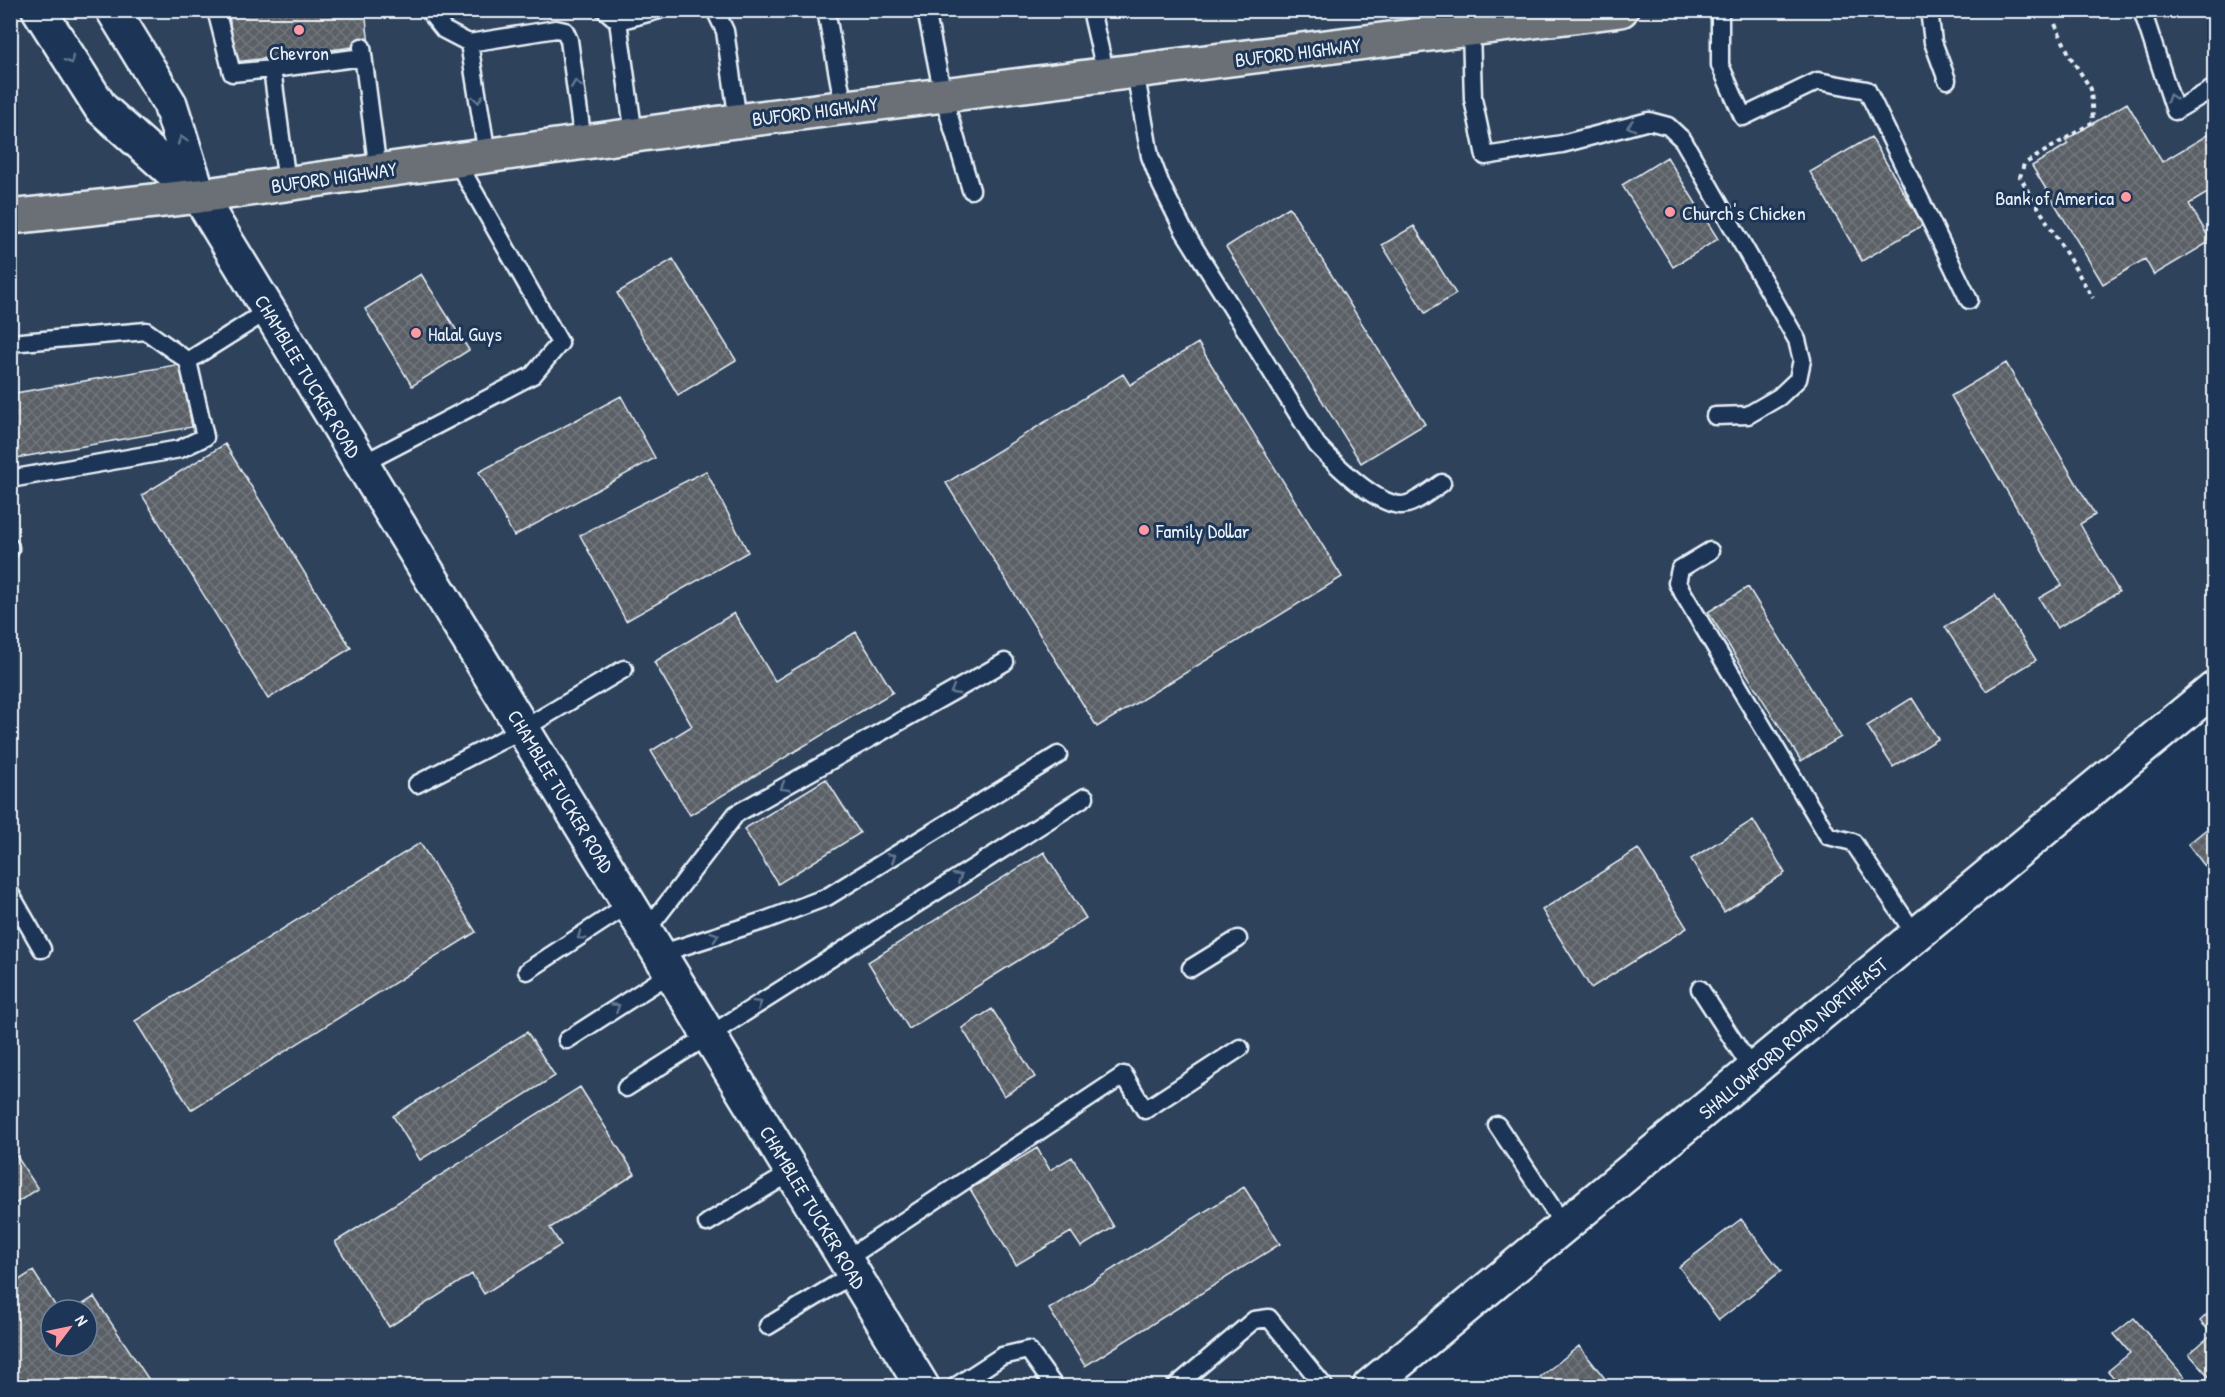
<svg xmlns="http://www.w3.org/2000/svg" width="2225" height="1397" viewBox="0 0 2225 1397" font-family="'Patrick Hand',sans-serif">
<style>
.built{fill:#2f425c;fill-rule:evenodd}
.building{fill:url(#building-cross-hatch);stroke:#e8f1f8;stroke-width:1.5}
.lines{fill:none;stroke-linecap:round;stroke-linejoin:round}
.lane-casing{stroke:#e8f1f8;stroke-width:21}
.secondary-casing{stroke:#e8f1f8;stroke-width:38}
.primary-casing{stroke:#e8f1f8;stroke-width:38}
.path{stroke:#e8f1f8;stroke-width:4;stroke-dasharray:4.5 4.5;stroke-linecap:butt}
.lane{stroke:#1d3557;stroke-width:16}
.secondary{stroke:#1d3557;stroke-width:33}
.primary{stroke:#6b6f75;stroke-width:33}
.oneway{stroke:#64778f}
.poi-dot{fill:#ff9aa2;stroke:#1d3557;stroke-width:2}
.labels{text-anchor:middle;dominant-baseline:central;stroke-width:6;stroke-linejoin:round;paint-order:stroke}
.poi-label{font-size:20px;fill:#e8f1f8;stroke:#1d3557;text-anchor:start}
.street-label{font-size:20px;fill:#e8f1f8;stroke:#1d3557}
</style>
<defs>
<pattern id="building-cross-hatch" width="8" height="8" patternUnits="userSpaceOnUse" patternTransform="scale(1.5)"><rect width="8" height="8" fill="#5a6066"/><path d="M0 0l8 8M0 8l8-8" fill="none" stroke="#72777d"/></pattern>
</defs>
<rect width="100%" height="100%" fill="#1d3557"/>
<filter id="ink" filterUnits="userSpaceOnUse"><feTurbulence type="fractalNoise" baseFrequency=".0167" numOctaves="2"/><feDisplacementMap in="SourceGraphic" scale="12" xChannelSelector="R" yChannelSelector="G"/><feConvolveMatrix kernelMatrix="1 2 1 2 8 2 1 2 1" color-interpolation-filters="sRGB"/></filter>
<g filter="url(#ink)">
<!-- built -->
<path class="built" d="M10,11H2214V691L1572,1201L1344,1386H11ZM51,1310H87V1346H51Z"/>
<!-- building -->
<path class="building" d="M264,10H365L369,45L235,62L229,15Z
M2127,103L2162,162L2214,131V189L2189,204L2211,241L2154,275L2145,259L2103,284L2032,166L2068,144L2065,140Z
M1871,137L1923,225L1862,261L1810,172Z
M1667,157L1718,239L1673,267L1622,185Z
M1289,207L1425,424L1361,463L1226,247Z
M1414,226L1456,294L1425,313L1382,245Z
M673,259L736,360L678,395L617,293Z
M421,274L469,350L412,386L365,309Z
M1198,343L1342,577L1097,727L946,483L1123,374L1130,385Z
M2006,363L2095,515L2080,524L2119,592L2057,628L2039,598L2062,585L1951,396Z
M181,364L192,427L10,459V394Z
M621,396L655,458L514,536L479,472Z
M225,444L351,648L268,699L142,495Z
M706,471L748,552L626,621L580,535Z
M1748,587L1841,737L1801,761L1708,612Z
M1995,595L2036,660L1986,691L1945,627Z
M734,613L775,681L856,632L893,692L690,815L651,751L692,726L654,662Z
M1912,698L1938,739L1893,767L1867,726Z
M826,779L860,833L778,884L744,829Z
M1753,820L1785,873L1724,912L1691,859Z
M2214,823V878L2188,844Z
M420,843L476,932L191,1110L135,1021Z
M1638,849L1687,928L1591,988L1542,910Z
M1044,852L1086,918L909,1029L868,962Z
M992,1009L1035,1077L1004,1096L962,1028Z
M527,1032L555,1076L420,1160L393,1116Z
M580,1087L635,1174L550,1228L561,1245L484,1294L472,1274L389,1327L335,1242Z
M10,1146L38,1189L10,1207Z
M1037,1148L1050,1170L1072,1157L1114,1227L1081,1247L1071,1232L1016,1265L970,1189Z
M1244,1187L1280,1244L1085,1366L1049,1309Z
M1741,1219L1781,1271L1719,1320L1679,1267Z
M33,1271L58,1310H51V1346H87V1310H74L94,1297L153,1386H10V1286Z
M2214,1308V1382L2189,1354L2212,1334L2200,1321Z
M2134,1318L2192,1386H2121L2108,1371L2130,1353L2114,1334Z
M1579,1346L1611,1386H1548L1540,1377Z"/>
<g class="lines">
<!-- lane casing -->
<g class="lane-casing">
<path id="lane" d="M216,10L232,73L272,69
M428,10L444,30L469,43L556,29L565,31L569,40L583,142
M605,10L618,21L634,135
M715,10L725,31L738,121
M826,10L844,108
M926,10L943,95L971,190
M1091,10L1106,75
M1720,10V65L1743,117L1818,81L1867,90L1969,300
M1929,10L1933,42L1947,80
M2142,10L2175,111L2214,88
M618,21L659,10
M1471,30L1473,99L1485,156L1562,144L1649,121L1668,126L1683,140L1797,340L1802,360L1798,379L1779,397L1748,415L1715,416
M469,43L487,155
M362,47L378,171
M1135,71L1150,156L1161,185L1184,231L1317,445C1334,463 1375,504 1401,505C1414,505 1431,490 1442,483
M287,183L272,69L363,57
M10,343L146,331L188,361L205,437L180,449L10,479
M188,361L269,310
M362,464L533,375L560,343L456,160
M10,547V550
M1710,551L1680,569L1677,583L1828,836L1853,842L1916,936
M417,784L523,729L624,669
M10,893L42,949
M646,931L736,814L1005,662
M659,954L766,920L827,897L1058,755
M1191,968L1238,939
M527,971L629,904
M1700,989L1753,1071
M567,1040L671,973
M626,1088L1085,797
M1497,1125L1565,1227
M707,1223L792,1172
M845,1260L1124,1075L1145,1110L1240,1048
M768,1326L853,1274
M956,1386L1002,1356L1028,1350L1054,1386
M1176,1386L1254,1320L1269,1318L1324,1386"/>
</g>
<!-- secondary casing -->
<g class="secondary-casing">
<path id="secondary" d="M39,10L101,108L198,195
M113,10L170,104L199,196L922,1386
M1370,1386L2214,689"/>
</g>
<!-- primary casing -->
<g class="primary-casing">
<path id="primary" d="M10,217L199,196L728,122L1621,10"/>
</g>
<!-- path -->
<path class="path" d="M2055,24L2071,58L2091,89L2093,122L2024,164L2020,177L2093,298"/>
<!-- lane -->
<use href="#lane" class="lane"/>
<!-- secondary -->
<use href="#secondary" class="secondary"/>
<!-- primary -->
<use href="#primary" class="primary"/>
</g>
<!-- one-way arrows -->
<defs><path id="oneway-chevron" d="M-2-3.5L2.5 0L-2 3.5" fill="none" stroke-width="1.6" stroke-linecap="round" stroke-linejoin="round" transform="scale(1.5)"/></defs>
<g class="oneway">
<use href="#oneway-chevron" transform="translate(70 60) rotate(58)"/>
<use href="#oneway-chevron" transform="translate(576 84) rotate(-98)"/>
<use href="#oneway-chevron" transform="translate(2171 98) rotate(-108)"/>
<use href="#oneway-chevron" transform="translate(478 99) rotate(81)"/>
<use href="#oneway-chevron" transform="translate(1631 126) rotate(165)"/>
<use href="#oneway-chevron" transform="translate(182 140) rotate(-108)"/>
<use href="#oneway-chevron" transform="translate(954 691) rotate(150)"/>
<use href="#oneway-chevron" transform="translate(784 787) rotate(150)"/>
<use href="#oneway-chevron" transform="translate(892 857) rotate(-32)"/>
<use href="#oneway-chevron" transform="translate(958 877) rotate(-32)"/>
<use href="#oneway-chevron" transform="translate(581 936) rotate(146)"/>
<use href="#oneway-chevron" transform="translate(715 936) rotate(-18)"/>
<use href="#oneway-chevron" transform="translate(758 1004) rotate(-32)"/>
<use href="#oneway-chevron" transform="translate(616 1007) rotate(-33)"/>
</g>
</g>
<!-- markers -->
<g class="poi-dot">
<circle cx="299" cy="30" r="6"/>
<circle cx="2126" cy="197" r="6"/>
<circle cx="1670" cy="212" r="6"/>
<circle cx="416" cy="333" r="6"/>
<circle cx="1144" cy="530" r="6"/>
</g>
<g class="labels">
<!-- poi labels -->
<g class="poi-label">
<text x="299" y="52" text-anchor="middle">Chevron</text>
<text x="2114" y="197" text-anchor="end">Bank of America</text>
<text x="1682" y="212">Church's Chicken</text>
<text x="428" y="333">Halal Guys</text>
<text x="1156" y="530">Family Dollar</text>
</g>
<!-- street labels -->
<g class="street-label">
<text transform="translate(1298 52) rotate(-7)">BUFORD HIGHWAY</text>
<text transform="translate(815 111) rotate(-7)">BUFORD HIGHWAY</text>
<text transform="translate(334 177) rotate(-8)">BUFORD HIGHWAY</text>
<text transform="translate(308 376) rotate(59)">CHAMBLEE TUCKER ROAD</text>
<text transform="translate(561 791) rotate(59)">CHAMBLEE TUCKER ROAD</text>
<text transform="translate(1793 1038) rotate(-40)">SHALLOWFORD ROAD NORTHEAST</text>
<text transform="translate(813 1207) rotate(59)">CHAMBLEE TUCKER ROAD</text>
</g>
</g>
<!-- margin -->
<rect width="2225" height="1397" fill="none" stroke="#1d3557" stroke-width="36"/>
<rect x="18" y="18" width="2189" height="1361" fill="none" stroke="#e8f1f8" stroke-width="2" filter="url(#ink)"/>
<!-- north arrow -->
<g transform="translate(69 1328) rotate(58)"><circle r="28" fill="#1d3557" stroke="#6e8097" stroke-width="1.5"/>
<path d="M0-4.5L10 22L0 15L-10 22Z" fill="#ff9aa2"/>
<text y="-9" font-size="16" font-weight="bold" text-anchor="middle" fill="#e8f1f8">N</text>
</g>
</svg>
